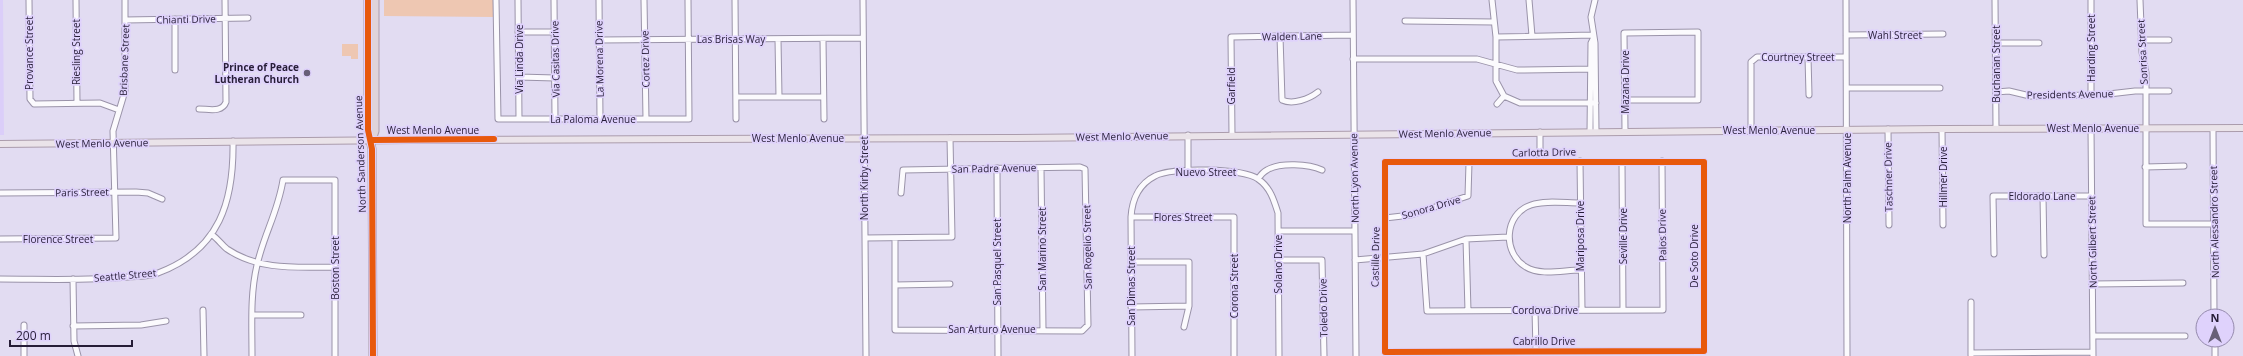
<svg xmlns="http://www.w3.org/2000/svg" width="2243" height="356" viewBox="0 0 2243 356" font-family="'Open Sans',sans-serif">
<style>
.built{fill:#dbcef9}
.green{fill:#eec7b2}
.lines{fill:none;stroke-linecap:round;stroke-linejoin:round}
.minor-casing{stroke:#9a93a9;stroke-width:7}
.major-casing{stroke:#ab9cac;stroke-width:8}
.highway-casing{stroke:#ab9cac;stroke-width:9}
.minor{stroke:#fbfafd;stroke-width:5}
.major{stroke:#eae3e9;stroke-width:6}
.highway{stroke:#dfd4da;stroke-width:7}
.cycleway-casing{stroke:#dfd2fc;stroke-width:8}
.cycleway{stroke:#e8590c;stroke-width:6}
.poi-dot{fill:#686078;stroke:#dfd2fc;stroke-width:1.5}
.labels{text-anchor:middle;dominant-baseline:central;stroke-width:3.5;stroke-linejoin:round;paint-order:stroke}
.street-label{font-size:10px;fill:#261d37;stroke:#dfd2fc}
.poi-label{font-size:10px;font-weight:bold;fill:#261d37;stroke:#dfd2fc;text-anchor:end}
</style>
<rect width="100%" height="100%" fill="#e2dcf2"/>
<!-- built -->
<path class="built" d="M0,0H3L4,135H0Z"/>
<!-- green -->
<path class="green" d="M384,0H493V17L384,16Z
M342,44H358V59H351V56H342Z"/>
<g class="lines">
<!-- minor casing -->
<g class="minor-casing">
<path id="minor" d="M29,0L30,99L34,104L100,103L119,110
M76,0L77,103
M496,0L498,119H689L688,0
M518,0L519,119
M554,0L555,119
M599,0L600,119
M644,0L646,119
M735,0L736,119
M863,0L866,356
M1353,0L1356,356
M1492,0L1496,37V81L1504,96L1520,103H1596
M1529,0L1532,36
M1595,0L1591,17L1595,43L1596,132
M1846,0L1847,356
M1995,0L1996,128
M2140,0L2142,52L2146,73V224H2213
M175,19V70
M125,20L248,18
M1405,21L1494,22
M518,32H554
M1846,35L1943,34
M1280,36L1282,100C1293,105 1309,99 1318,92
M1496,37L1593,35
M778,39L779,97
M823,39L824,119
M599,40L863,38
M2141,40H2169
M1996,43H2039
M1808,57L1809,95
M1353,59H1477L1517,70L1595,69
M519,77L555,78
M1847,88H1940
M1996,92L2009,91L2030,96L2100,95L2135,91H2169
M2091,95V0
M736,97H823
M1625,100H1698V32L1624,33L1625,131
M1497,104L1504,96
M199,109C209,109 222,113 226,102L225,0
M2091,128L2093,356
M1888,129L1889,225
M1942,129L1943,225
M2213,129L2214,316
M1751,130V62L1757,57H1846
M1540,132V162
M1590,132L1591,43L1593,39
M1188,135V171
M1232,135L1231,37L1353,35
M1580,161L1582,310
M1385,162H1704V351L1385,352Z
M1622,162L1623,310
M2145,167L2184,166
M997,168L998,356
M1041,168L1043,329
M1258,179C1260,176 1263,172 1267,170C1280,162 1309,164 1322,170
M0,193L136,192L148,193L162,199
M2043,196L2044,255
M1580,203C1565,203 1545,200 1531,205C1504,214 1502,253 1526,267C1540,276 1564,270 1580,270
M1131,217H1234V356
M1385,218L1411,215L1468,196L1469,163
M1278,231H1355
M211,234C217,238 222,245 227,249C259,271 299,267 335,267
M865,238L952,237L950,138
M895,238V330L1082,331L1088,325L1085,169L1080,167L903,170L901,193
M0,239L116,238L113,131L125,91V0
M1466,239L1468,311
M1423,254L1427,311L1663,310L1662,161
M1994,254L1993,196H2092
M1278,260H1322L1324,356
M1355,260L1423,254L1466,239L1508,237
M1131,262H1189V306L1184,327
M0,279C43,279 86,281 128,277C137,276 149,277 158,273C220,250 234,201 233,141
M73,279L74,341L78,356
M2092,284L2183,283
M895,285L950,284
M1971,302V355
M1131,307L1189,306
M203,310L204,356
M1535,310L1536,351
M252,315H301
M73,326L141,325L166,321
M2093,336H2185
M2215,340V356
M1971,353L2093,352
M24,356V325
M252,356C252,325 250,295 257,265C264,234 278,212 283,180H335V356
M1132,356L1131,217C1132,200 1139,184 1155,176C1171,167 1243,168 1258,179C1270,187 1274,200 1278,213L1279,356"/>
</g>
<!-- major casing -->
<g class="major-casing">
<path id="major" d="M0,144L410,140L1007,138L1942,129L2243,128"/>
</g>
<!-- highway casing -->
<g class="highway-casing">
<path id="highway" d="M368,0V130L372,149L373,356
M372,140L375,131V0"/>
</g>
<!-- minor -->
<use href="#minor" class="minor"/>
<!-- major -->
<use href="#major" class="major"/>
<!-- highway -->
<use href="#highway" class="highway"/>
<!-- cycleway casing -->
<g class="cycleway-casing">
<path id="cycleway" d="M368,0V130L372,149L373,356
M372,140L494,139
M1385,162H1704V351L1385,352Z"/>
</g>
<!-- cycleway -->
<use href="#cycleway" class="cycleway"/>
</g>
<!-- markers -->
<circle class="poi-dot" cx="307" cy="73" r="4"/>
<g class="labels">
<!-- street labels -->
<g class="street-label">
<text transform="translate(186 19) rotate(-1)">Chianti Drive</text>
<text x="1895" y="35">Wahl Street</text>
<text transform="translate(1292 36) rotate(-1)">Walden Lane</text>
<text x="731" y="39">Las Brisas Way</text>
<text transform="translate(2091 48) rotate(-90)">Harding Street</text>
<text transform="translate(76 52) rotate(-90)">Riesling Street</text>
<text transform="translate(2142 52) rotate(-93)">Sonrisa Street</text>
<text transform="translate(29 53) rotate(-90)">Provance Street</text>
<text x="1798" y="57">Courtney Street</text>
<text transform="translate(519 59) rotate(-90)">Via Linda Drive</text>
<text transform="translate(555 59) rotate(-91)">Via Casitas Drive</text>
<text transform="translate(599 59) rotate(-91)">La Morena Drive</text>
<text transform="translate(645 59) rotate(-91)">Cortez Drive</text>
<text transform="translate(124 60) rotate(-88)">Brisbane Street</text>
<text transform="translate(1996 64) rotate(-90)">Buchanan Street</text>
<text transform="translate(1625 82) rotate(-90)">Mazana Drive</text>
<text transform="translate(1231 86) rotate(-90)">Garfield</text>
<text transform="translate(2070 94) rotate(-1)">Presidents Avenue</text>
<text x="593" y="119">La Paloma Avenue</text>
<text x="2093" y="128">West Menlo Avenue</text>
<text x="433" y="130">West Menlo Avenue</text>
<text x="1769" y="130">West Menlo Avenue</text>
<text transform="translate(1445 133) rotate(-1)">West Menlo Avenue</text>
<text transform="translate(1122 136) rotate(-1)">West Menlo Avenue</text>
<text x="798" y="138">West Menlo Avenue</text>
<text transform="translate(102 143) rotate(-1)">West Menlo Avenue</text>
<text transform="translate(1544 152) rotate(-1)">Carlotta Drive</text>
<text transform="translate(360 154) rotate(-92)">North Sanderson Avenue</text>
<text transform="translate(994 168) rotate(-1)">San Padre Avenue</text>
<text x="1206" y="172">Nuevo Street</text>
<text transform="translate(1888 177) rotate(-91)">Taschner Drive</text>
<text transform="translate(1943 177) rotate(-90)">Hillmer Drive</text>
<text transform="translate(864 178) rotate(-90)">North Kirby Street</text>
<text transform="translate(1354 178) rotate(-91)">North Lyon Avenue</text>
<text transform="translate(1847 178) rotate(-90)">North Palm Avenue</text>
<text transform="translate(82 192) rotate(-1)">Paris Street</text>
<text x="2042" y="196">Eldorado Lane</text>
<text transform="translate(1431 207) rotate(-16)">Sonora Drive</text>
<text x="1183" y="217">Flores Street</text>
<text transform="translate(2214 222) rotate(-91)">North Alessandro Street</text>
<text transform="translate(1662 235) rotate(-91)">Palos Drive</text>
<text transform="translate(1580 236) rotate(-90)">Mariposa Drive</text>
<text transform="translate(1623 236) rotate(-90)">Seville Drive</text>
<text x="58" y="239">Florence Street</text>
<text transform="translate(2092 242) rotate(-91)">North Gilbert Street</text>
<text transform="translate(1087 247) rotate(-91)">San Rogelio Street</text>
<text transform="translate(1042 249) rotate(-90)">San Marino Street</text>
<text transform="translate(1694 256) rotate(-90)">De Soto Drive</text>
<text transform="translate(1375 257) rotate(-89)">Castille Drive</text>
<text transform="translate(997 262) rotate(-90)">San Pasquel Street</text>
<text transform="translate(1278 264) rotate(-90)">Solano Drive</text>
<text transform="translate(335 268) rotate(-90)">Boston Street</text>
<text transform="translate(125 275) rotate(-5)">Seattle Street</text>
<text transform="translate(1131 286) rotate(-90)">San Dimas Street</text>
<text transform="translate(1234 286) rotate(-90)">Corona Street</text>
<text transform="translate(1323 308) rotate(-91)">Toledo Drive</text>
<text x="1545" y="310">Cordova Drive</text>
<text x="992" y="329">San Arturo Avenue</text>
<text x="1544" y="341">Cabrillo Drive</text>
</g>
<!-- poi labels -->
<g class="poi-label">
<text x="299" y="67">Prince of Peace<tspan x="299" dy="12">Lutheran Church</tspan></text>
</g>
</g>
<!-- north arrow -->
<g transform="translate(2215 328)"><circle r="19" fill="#dfd2fc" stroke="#958aad"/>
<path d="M0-3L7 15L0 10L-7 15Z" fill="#686078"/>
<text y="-6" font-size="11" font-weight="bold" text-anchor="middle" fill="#261d37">N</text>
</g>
<!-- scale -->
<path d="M10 340v6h122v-6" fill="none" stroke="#261d37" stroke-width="2"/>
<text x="16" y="340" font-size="12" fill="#261d37" stroke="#dfd2fc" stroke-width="3" paint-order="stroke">200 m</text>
</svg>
